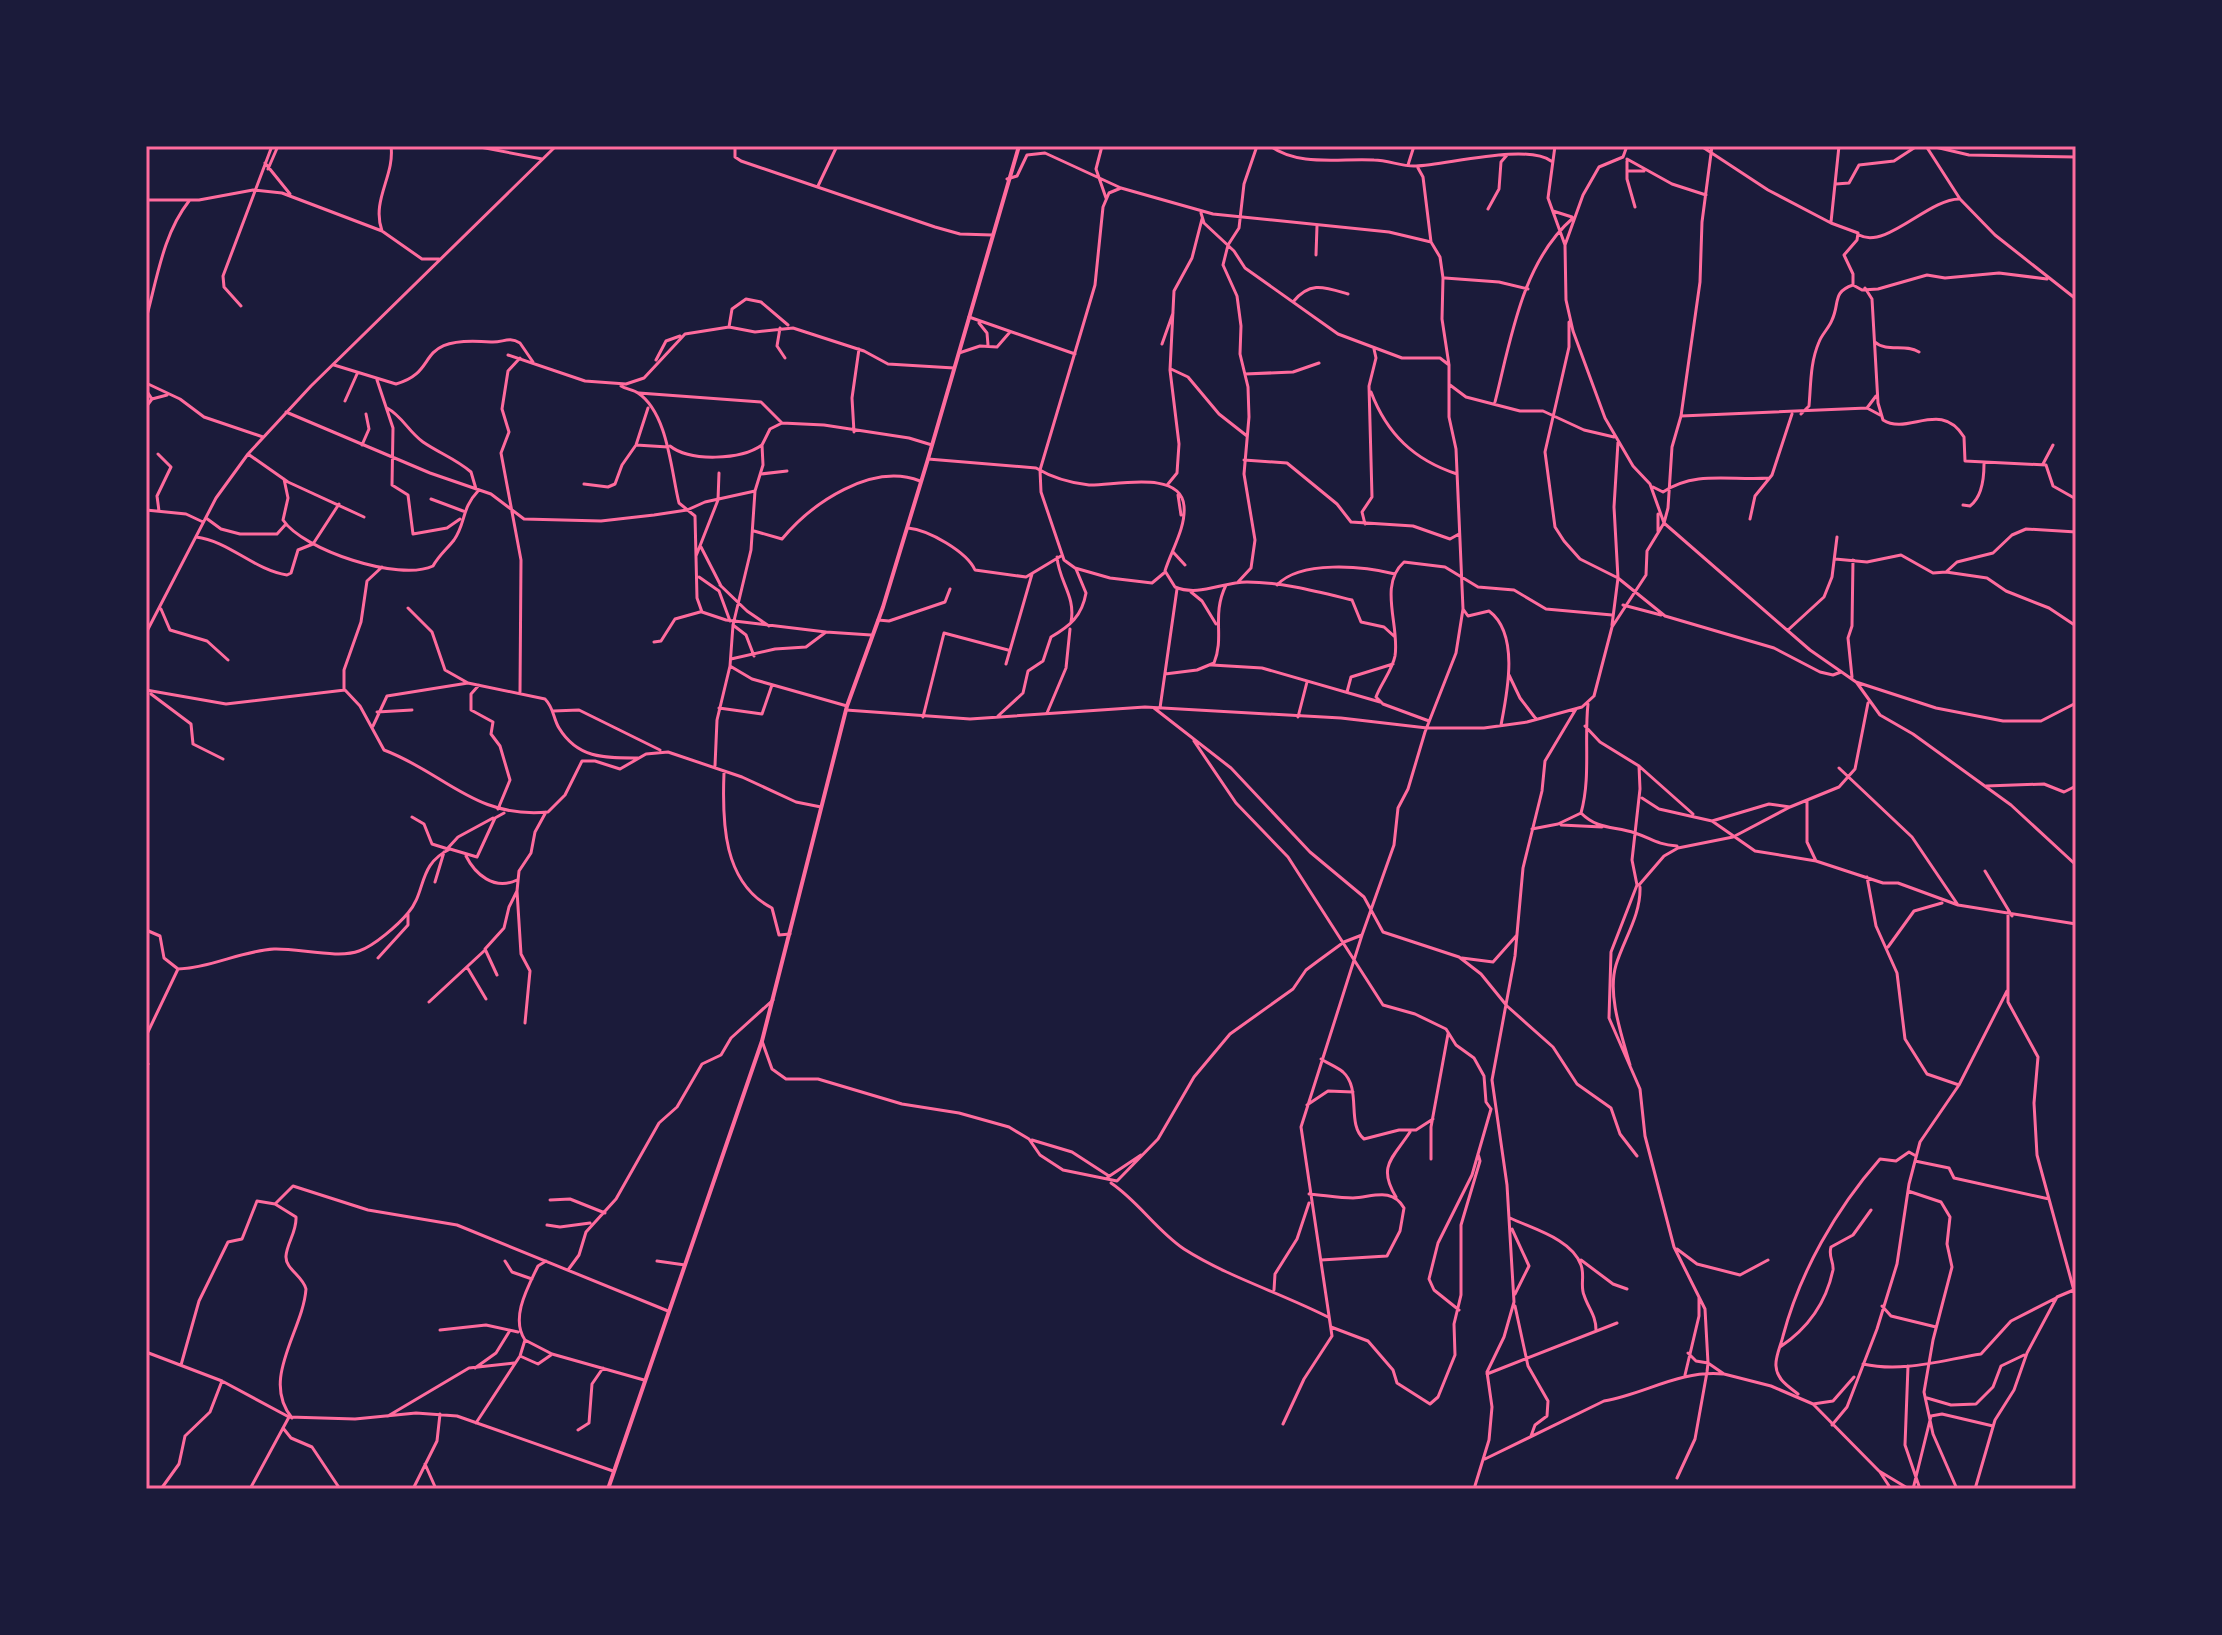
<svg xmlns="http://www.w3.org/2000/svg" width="2222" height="1635" viewBox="0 0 2222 1635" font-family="'Fira Sans Condensed',sans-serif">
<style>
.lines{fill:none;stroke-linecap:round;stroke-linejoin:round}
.minor{stroke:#ff6b9d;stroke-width:3}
.secondary{stroke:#ff6b9d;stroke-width:4}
.neatline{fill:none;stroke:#ff6b9d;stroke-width:3}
</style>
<rect width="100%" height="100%" fill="#1b1b3a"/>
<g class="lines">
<!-- minor -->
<path class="minor" d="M475,146L542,159
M735,146V157L741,161L935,227L960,234L992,235
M1102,146L1096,169L1106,198
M1270,146C1299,167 1340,158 1374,160C1388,160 1403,167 1416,166C1446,165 1527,143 1551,161
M1555,146L1548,198L1565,245
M1627,146L1623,157L1599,167L1583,195L1565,245L1566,300L1573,331L1605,418L1633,466L1650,484L1664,523L1810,650L1856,682L1936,708L2003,721H2041L2076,703
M1701,146L1768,190L1831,223L1858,233L1857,240L1844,255L1853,274V285
M1926,146L1960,199L1995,235L2076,299
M1931,146L1969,155L2076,157
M1627,159L1672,184L1706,195
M1627,161V179L1635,207
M265,163L290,194
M1408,165L1414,146
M1418,168L1423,177L1431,242
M268,169L278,146
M1628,171H1644
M1007,179L1017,176L1027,155L1045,153L1121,188L1213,214L1389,232L1431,242L1440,257L1443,278L1442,319L1449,365V417L1456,449L1463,609L1468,616L1489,611C1520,634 1507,694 1501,725
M1836,184L1849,183L1859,165L1894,161L1917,146
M818,186L837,146
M1121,188L1109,193L1103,207L1095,285L1040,470L1041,492L1064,560L1075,568L1110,578L1152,583L1164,573
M146,200H199L253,190L282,193L382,231L422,259H439
M1488,209L1499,189L1501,162L1507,155
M1553,211L1572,217
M1201,213L1204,223L1234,251L1245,268L1338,334L1402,358H1440L1449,365
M1831,222L1839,146
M382,231C371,200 395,176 391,146
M1859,235C1886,250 1929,198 1960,199
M1316,255L1317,226
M1445,278L1499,282L1528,289
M1865,288L1872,299L1878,403L1883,420C1908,436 1941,399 1964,437L1965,461L2046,465L2053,486L2076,499
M1293,302C1310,281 1324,287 1348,294
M241,306L224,287L223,276L272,146
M969,317L1075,354
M146,319C157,279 163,234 189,201
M1569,322V347L1545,452L1555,527L1564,541L1580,559L1618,578L1665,616L1774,648L1820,672L1833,675L1841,672
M979,323L987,333L988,345
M729,327L732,309L746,299L761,302L788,325
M780,328L777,346L785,358
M1875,342C1887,353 1905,343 1919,352
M1162,344L1173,313
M959,353L980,346L997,347L1010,332
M508,355L585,381L626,384L644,378L685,334L729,327L755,332L793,328L864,351L888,364L954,368
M656,360L666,341L680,336
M334,365L396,384C443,371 410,335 491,342C503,343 508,336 520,343L533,362
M1171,369L1188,377L1219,414L1247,436
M1245,374L1293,372L1319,363
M377,380L393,428L392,485L408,495L413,534L447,528L460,519
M146,383L180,399L204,417L263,437
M1450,385L1466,397L1520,411H1543L1584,430L1614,437
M621,386C626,389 634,390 638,393C668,413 671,471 679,503L695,516L697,598L702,612L726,620L826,632
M146,390L152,399
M1371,392C1387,434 1414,460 1457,474
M639,393L761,402L782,423
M345,401L357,374
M1495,402C1511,339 1522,262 1573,218
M146,407L152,399L167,395
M387,408C402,416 408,431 423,442C439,453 456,459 471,472L476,489
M1867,408L1876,396
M286,412L430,473L491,494L524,519L601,521L654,515L687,510L705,502L755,491
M1801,414L1809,406C1811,384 1810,363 1819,342C1822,334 1829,328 1832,320C1840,303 1832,292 1853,285L1862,290L1878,289L1927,275L1945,278L1999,273L2047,279
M1681,416L1867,408L1880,415
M854,432L852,398L859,349
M362,445L369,429L366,414
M636,445L668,447
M670,446C690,462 741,460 762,445
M158,454L171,467L157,496L159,511
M248,454L288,482L364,517
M928,459L1036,468C1051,477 1071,483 1089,485C1113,486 1181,469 1184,506C1186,528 1171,551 1165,571L1175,587C1199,597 1222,582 1247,582C1282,582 1319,592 1352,600L1361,622L1384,627L1395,637
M1244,460L1287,463L1337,504L1351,522L1413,526L1450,539L1459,534
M2043,464L2053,445
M761,474L787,471
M284,479L288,498L283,520C303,550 399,582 433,566C439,555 447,549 454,540C466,523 461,509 478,491
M584,484L608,487L615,484L622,465L636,445L648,408
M1168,484L1177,473L1179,444L1170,370L1174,291L1192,258L1202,219
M1653,487L1663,492C1696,470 1732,481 1769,478
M1178,495L1181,515
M431,499L463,511
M1963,505L1970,506C1982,497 1984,478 1984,464
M146,510L186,514L203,522
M1658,514V531
M206,518L221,529L240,534H277L286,524
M1750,519L1755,496L1772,475L1792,414
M1365,524L1362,512L1372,497L1369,386L1376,358L1374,349
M908,528C929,530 967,552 975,570L1026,577L1061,556
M754,531L782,539C812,503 872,462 920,481
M196,537C229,541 254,570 287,575L291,573L298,550L313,544L339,504
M701,547L721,586
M1173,552L1185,565
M696,556L718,500L719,473
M1057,557C1059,582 1076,596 1071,622
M1835,559L1867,562L1901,555L1933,573L1946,572L1987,578L2006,591L2049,608L2076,626
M1946,572L1957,562L1993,553L2012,535L2026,529L2076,532
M699,577L719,591L730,621
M1238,582L1251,568L1255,540L1244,474L1249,417L1248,387L1240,354L1241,326L1237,296L1223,265L1228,245L1239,228L1244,184L1257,146
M720,585L747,611L769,626
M1277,585C1300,560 1363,566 1395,574
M1191,592L1202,601L1216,624
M1623,605L1661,615
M408,608L432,632L445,670L468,683
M161,609L170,630L207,641L228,660
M878,620L889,621L945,602L950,589
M733,625L746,635L754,656
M1612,625L1618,578L1614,507L1618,442
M1788,630L1824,597L1832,577L1837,537
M146,633L216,498L248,454L311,386L556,146
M654,642L661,641L675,619L700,612
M731,659L775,649L806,647L826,632L871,635
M1006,664L1032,574
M1212,665L1262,668L1380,702
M730,666L752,679L847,706
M1165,674L1197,670L1214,663C1225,636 1211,616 1226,585
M1509,675L1520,698L1536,719
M1852,677L1848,638L1852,626L1853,560
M1857,683L1880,715L1913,734L2011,805L2076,865
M479,685L471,694V710L493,722L491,734L500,746L510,780L498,809
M344,689V670L361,622L367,581L382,567
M146,690L226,704L345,690L360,706L384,750C445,773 475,819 548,812L565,795L582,761H595L620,769L646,754L668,752L742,777L796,802L821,807
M520,692L521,560L501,453L509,432L502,409L508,371L520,358
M1347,692L1351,677L1393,664
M151,694L191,724L193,744L223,759
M719,708L762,714L772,685
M1154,708L1231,768L1310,852L1364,897L1383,932L1459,957L1481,974L1507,1006L1553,1047L1577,1084L1611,1108L1620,1134L1637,1156
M1160,708L1177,589
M846,710L970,719L1145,707L1341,718L1427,728H1484L1527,722L1582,707L1594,696L1612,627L1646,575L1647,551L1664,523L1668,508L1672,447L1681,416L1700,282L1702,222L1712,146
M553,711L579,710L660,750
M377,712L412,710
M1047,713L1066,668L1070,629
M998,716L1023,693L1028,671L1043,661L1051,637C1070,626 1082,616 1086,593L1076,569
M923,717L944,633L1008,650
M1298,717L1307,682
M1429,721L1383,704L1376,697C1381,683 1392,671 1395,656C1400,626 1378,585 1404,562L1445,567L1478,587L1514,590L1546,609L1612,615
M373,726L387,696L468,683L545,699C554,708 553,718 559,728C578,759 605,758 638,758
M1585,726L1600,742L1639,766L1693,814
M1194,741L1236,803L1288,857L1383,1005L1415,1014L1446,1029L1456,1045L1474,1058L1484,1076L1486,1102L1491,1109
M715,766L717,720L730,666L733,625L751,550L755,491L763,465L762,445L770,429L782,423L824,425L909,438L932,445
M1639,766L1640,789L1632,860L1637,885L1611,952L1609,1018L1640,1089L1645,1136L1674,1247L1705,1309L1708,1363L1724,1374L1771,1386L1813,1404L1879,1471L1909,1489
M1839,768L1912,837L1958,905L2076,924
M724,773C722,822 723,883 772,908L779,935L790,934
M1986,786L2044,784L2064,792L2076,786
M1642,798L1659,809L1712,821L1769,804L1790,807
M1807,801V842L1816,861
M1581,813C1598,830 1614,826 1635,833C1653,839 1655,844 1677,846
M412,817L424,824L432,844L448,849
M1712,821L1755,851L1816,861L1883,883H1898L1958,905
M1561,825L1602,827
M1532,829L1558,824L1581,813C1591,777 1584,740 1588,704
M447,849L458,837L493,818
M466,856C475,874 494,891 517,880
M1985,871L2012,916
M1867,877L1876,926L1897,973L1905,1039L1927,1074L1959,1085
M435,882L444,852
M1639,885L1664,856L1678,848L1733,837L1790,807L1839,787L1855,769L1868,703
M517,891L521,954L530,971L525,1023
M2008,915V1002L2038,1057L2034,1103L2037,1155L2076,1298
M146,930L160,936L164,958L178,969
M1888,947L1914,911L1942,903
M378,958L408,925V913
M1462,958L1493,962L1517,935
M467,967L486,999
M497,975L485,949L504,928L509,907L517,891L519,871L531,853L535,832L546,812
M429,1002L484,951
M146,1036L178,969C210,968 241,951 274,949C297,948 339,959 359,951C374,946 398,925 408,913C427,891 417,865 450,849L477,857L495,818L504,813
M762,1041L772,1069L786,1079H818L902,1104L959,1113L1009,1127L1029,1139L1040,1155L1063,1170L1117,1181L1158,1139L1194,1077L1230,1034L1293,989L1306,970L1318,961L1344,942L1362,935L1394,845L1398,808L1408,789L1425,732L1456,653L1463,609
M1321,1059C1327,1063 1337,1067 1343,1072C1362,1089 1346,1124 1364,1139L1399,1130H1416L1433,1119
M146,1063L148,1064
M1630,1065C1622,1036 1607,995 1616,965C1624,939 1641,915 1640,887
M1307,1105L1328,1091L1353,1092
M1032,1140L1072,1152L1109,1176
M1431,1159V1127L1448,1034
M1915,1161L1949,1168L1954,1178L2049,1199
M1108,1177L1141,1155
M1111,1183C1138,1201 1157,1231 1184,1249C1228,1277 1281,1293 1328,1317
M1908,1191L1941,1202L1950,1217L1947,1244L1952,1267L1933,1340L1924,1392L1933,1434L1957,1489
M1309,1194C1323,1195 1339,1198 1353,1198C1373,1197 1392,1187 1404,1208L1400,1231L1387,1256L1321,1260
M1396,1197C1377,1166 1393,1158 1410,1132
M550,1200L570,1199L605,1213
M275,1204L296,1217C297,1231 287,1243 286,1256C285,1269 303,1276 306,1289C303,1331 260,1379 292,1418
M1510,1218C1533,1229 1572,1239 1581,1265C1585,1275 1580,1286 1584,1295C1588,1308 1596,1315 1596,1330
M547,1225L560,1227L590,1223
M1512,1229L1529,1266L1515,1294
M1677,1249L1697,1264L1740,1275L1768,1260
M1581,1260L1613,1284L1627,1289
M505,1261L512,1272L532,1279
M657,1261L685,1265
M568,1270L579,1255L586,1232L616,1199L659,1123L677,1107L702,1064L721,1055L731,1038L773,1000
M1274,1290L1275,1274L1297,1239L1309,1203
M1515,1306L1528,1366L1548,1401L1547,1416L1535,1425L1531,1436
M1882,1306L1891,1316L1936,1327
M1459,1310L1434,1290L1429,1279L1438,1243L1472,1175L1491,1109
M1331,1327L1368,1341L1393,1370L1397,1383L1430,1404L1438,1397L1455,1355L1454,1324L1461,1295V1225L1480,1161L1478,1154
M440,1330L486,1325L518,1332
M525,1340L552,1354L644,1380
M1780,1347C1807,1329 1826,1303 1833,1270C1834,1261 1828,1257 1831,1247L1853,1235L1871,1210
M146,1352L222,1381L289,1417L355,1419L416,1413L457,1416L613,1471
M520,1356L538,1364L551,1355
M1863,1364C1903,1373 1942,1360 1981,1354L2011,1321L2056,1298
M181,1365L199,1301L228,1242L242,1239L257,1201L275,1204L293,1186L368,1210L457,1225L668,1311
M1908,1366L1905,1445L1920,1489
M475,1368L496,1353L509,1332
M1487,1374L1617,1323
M1685,1375L1699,1316V1297
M1798,1394C1788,1386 1777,1380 1776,1366C1775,1357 1781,1345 1783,1336C1800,1272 1836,1209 1880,1159L1896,1161L1909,1152L1916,1156
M1927,1398L1951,1405L1976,1404L1993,1387L2001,1366L2024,1355
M1813,1404L1833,1401L1854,1377
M388,1416L469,1368L514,1363
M476,1423L520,1356L525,1340C510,1318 528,1287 538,1266L546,1261
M1283,1424L1304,1379L1332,1336L1301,1127L1362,935
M1832,1425L1847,1407L1877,1329L1897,1264L1909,1184L1920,1142L1959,1085L2007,991
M283,1428L291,1438L312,1447L340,1489
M578,1430L589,1423L592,1384L603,1368
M1485,1459L1604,1401C1645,1394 1679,1370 1723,1374
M425,1464L436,1489
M1880,1472L1891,1489
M1677,1478L1695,1439L1707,1372L1708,1363L1696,1361L1688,1353
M161,1489L179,1464L185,1436L210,1412L222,1381
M250,1489L289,1417
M413,1489L437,1441L440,1414
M1474,1489L1489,1440L1492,1407L1487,1372L1504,1337L1514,1302L1507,1185L1492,1080L1515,956L1523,868L1542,791L1545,761L1576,709
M1913,1489L1931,1416L1942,1414L1993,1426
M1975,1489L1995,1420L2014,1390L2027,1353L2057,1297L2076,1289"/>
<!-- secondary -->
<path class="secondary" d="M608,1489L762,1041L847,706L883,607L928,459L1019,146"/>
</g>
<!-- border -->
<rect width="2222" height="1635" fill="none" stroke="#1b1b3a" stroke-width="296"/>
<rect x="148" y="148" width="1926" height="1339" class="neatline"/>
</svg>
